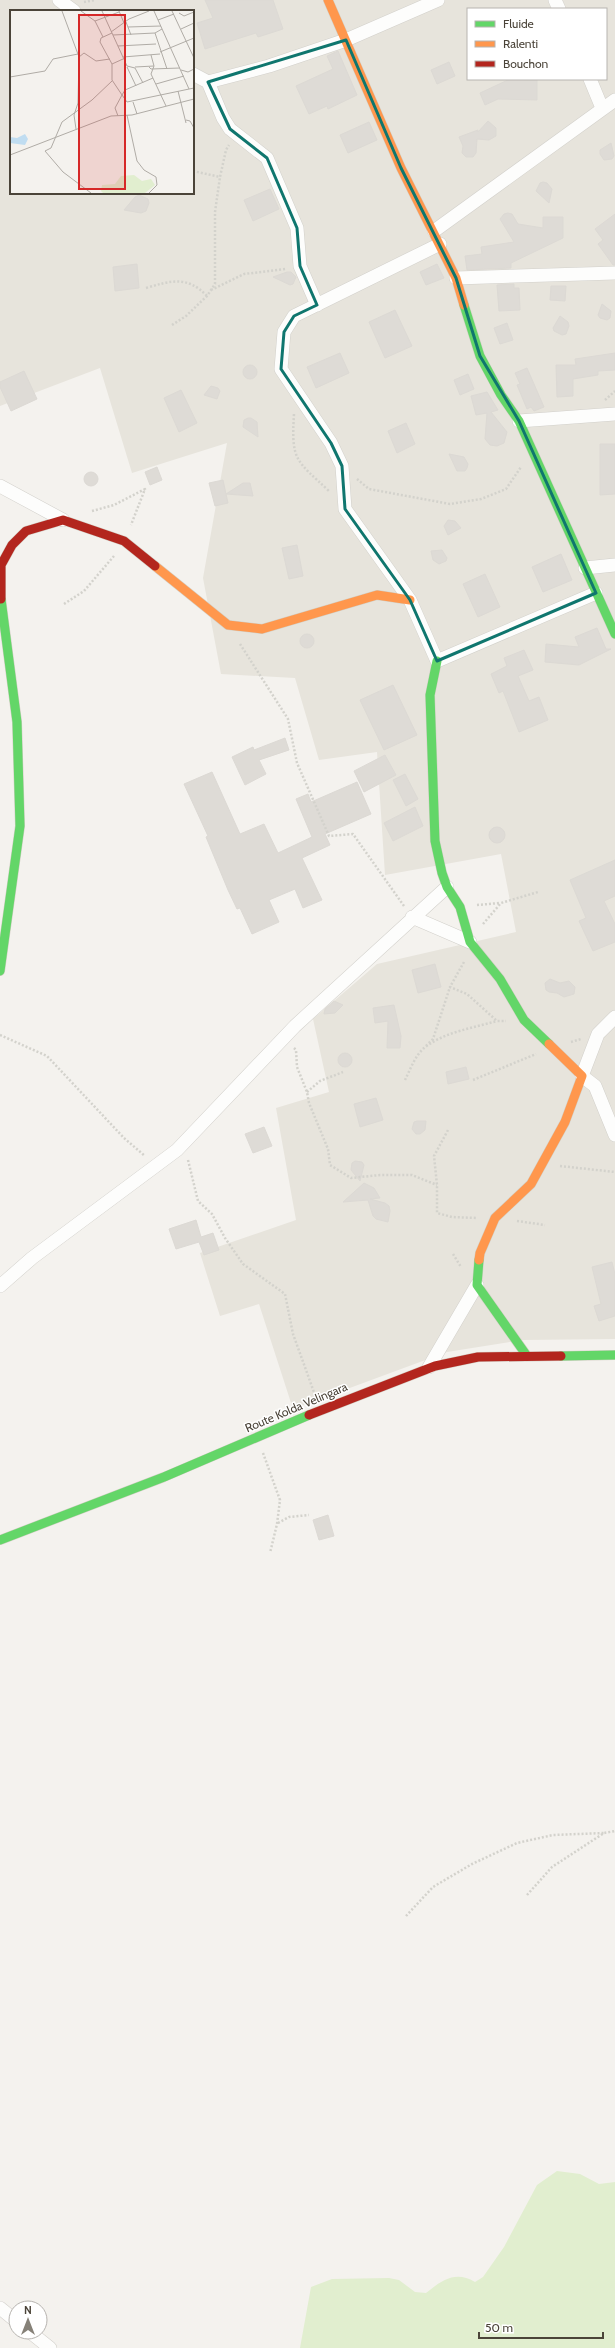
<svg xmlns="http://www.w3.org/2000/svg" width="615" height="2348" viewBox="0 0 615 2348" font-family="Cabin,sans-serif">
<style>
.residential{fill:#e7e4dc;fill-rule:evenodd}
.green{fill:#e1eecf}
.building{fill:#dedbd6;stroke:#dcd9d4}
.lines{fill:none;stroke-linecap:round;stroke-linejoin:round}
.street-casing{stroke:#d2d0cb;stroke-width:14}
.fast-casing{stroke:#d3cfc5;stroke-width:10}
.slow-casing{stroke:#d3cfc5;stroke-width:10}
.jam-casing{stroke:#d3cfc5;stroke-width:10}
.path{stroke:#d3d2cc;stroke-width:2.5;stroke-dasharray:2 2;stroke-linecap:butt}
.street{stroke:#fdfdfc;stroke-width:13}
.fast{stroke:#63d668;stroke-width:9}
.slow{stroke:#ff974d;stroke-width:9}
.jam{stroke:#b3261e;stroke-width:9}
.marked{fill:none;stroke:#0f766e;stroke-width:3;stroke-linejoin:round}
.labels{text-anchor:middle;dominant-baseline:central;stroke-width:3;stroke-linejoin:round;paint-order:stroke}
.street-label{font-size:12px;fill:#4b4439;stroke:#fff}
.inset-road{fill:none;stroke:#b0aca6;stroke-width:1}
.view{fill:#d62828;fill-opacity:0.15;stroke:#d62828;stroke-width:2}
.inset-edge{fill:none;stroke:#4b4439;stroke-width:2}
</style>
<rect width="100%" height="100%" fill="#f4f2ee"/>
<!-- residential -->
<path class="residential" d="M0,0H615V1339L522,1340L447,1352L293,1409L259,1304L220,1316L200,1253L296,1220L276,1108L329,1092L313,1019L377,964L516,932L501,854L385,875L377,752L319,760L295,678L221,674L203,578L227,443L132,473L100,368L0,406ZM468,9H606V79H468ZM11,11H193V193H11Z"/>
<!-- green -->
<path class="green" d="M557,2171L580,2174L599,2184L615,2182V2348H300L311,2287L332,2279L389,2278L399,2280L415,2292L426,2293C441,2281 455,2270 475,2282L483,2277L504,2247L537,2185Z"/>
<!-- building -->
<path class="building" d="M205,0H273L283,29L258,37L256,33L205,49L197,23L213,18Z
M338,51L357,95L328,109L327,106L309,114L296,86L333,69L327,56Z
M449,62L455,76L437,84L431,70Z
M510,79L537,80V100L498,99L485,105L480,93Z
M488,121L496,128V136L489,140L477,139L476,153L473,157H466L462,153L463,146L459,137L478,130V132Z
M369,122L377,140L348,153L340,135Z
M611,143L614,156L612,159L604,160L600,154V150Z
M543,182L547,183L552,189L549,203L536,191L540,183Z
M270,189L279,209L253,221L244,200Z
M139,195L148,199L149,203L146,211L141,213L124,210L135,197Z
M508,213L512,214L518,224L543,228V217H563V238L511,263V268L467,270L465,256L482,254L481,247L514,242L500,219L504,214Z
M615,214V265H613L598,244L603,240L595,229Z
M137,264L139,288L115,291L113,267Z
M437,264L444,278L426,285L420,272Z
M287,272H291L296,277L293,284L290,285L273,277Z
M514,284V288H519L520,310L499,311L497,285Z
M551,286H566L565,301L550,300Z
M602,304L611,311L610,318L607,320L600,318L598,315Z
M395,310L412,346L385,358L369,322Z
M560,316L568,322L569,326L566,334L562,335L554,331L553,328Z
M507,323L513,340L500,344L494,328Z
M340,353L349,373L316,388L307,367Z
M615,353V370L598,371V375L573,379V396L557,397L556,365H576L575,359Z
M243 372a7 7 0 1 1 14 0a7 7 0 1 1-14 0Z
M527,368L544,407L534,411L531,407L527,409L517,385L520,384L515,373Z
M24,371L37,399L11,411L0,387V382Z
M468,374L474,389L460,395L454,380Z
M211,386L218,388L220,391L217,399L204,395Z
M181,390L197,423L179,432L164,398Z
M487,392L498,410L491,412L507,432L504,443L497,446L490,445L485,439L487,413L476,415L471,396Z
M248,418H251L257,422L258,437L243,427L244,420Z
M406,423L415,444L397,453L388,431Z
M600,444H615V494L600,495Z
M449,454L464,457L468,464L467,468L465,471H457Z
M157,467L162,480L150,485L145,472Z
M84 479a7 7 0 1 1 14 0a7 7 0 1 1-14 0Z
M223,480L226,494L243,483H250L253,496L226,494L228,503L215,506L209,483Z
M448,520L455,521L461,528L448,535L444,526Z
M297,545L303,576L289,579L282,548Z
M442,550L447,558L446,561L439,564L433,560L431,551Z
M561,554L572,580L543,592L532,567Z
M485,574L500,607L478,617L463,584Z
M597,628L606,649H611L579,665L545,662L546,644L579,647L575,637Z
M300 641a7 7 0 1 1 14 0a7 7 0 1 1-14 0Z
M524,650L533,670L518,676L529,701L539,697L548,720L519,732L503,691L499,693L491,674L507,666L504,658Z
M393,685L417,735L384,750L360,700Z
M285,738L289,750L259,760L266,774L245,785L232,757L253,747L254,750Z
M385,755L396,775L364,792L354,771Z
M212,772L240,834L264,824L278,853L312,837L296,799L308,794L311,802L357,782L371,814L325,834L330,845L302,858L322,900L303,908L295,889L269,900L279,922L252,934L240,908L237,909L228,890L206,837L208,836L184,784Z
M405,774L418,799L406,806L393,780Z
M415,807L423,826L393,841L384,823Z
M489 835a8 8 0 1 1 16 0a8 8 0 1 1-16 0Z
M615,860V896L604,901L615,924V942L593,951L579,921L586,918L570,880Z
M435,964L441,987L418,993L412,970Z
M550,979L560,983L569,981L575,987L574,994L564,997L557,993L549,992L546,990L545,983Z
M334,1001L343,1005L335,1013L324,1014L325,1009Z
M394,1005L401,1036L400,1048H387L388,1021L375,1023L373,1008Z
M338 1060a7 7 0 1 1 14 0a7 7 0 1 1-14 0Z
M466,1067L469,1079L448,1084L446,1072Z
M376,1098L383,1120L360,1127L354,1104Z
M417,1121H426L425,1130L420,1134H416L412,1129L414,1122Z
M264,1127L272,1146L253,1153L245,1134Z
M355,1161L362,1162L364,1165L360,1181L351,1170L352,1163Z
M364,1183L374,1188L380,1198L370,1199L385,1203L389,1206L390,1211L388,1222L376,1219L373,1216L368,1200L343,1202Z
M196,1220L201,1237L213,1233L219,1250L204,1255L199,1242L176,1249L169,1229Z
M612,1262L615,1274V1316L599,1321L594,1306L601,1304L592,1267Z
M328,1515L334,1536L319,1540L313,1520Z"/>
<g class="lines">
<!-- street casing -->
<g class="street-casing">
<path id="street" d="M59,0L74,11
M555,0L559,9
M193,74L208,82
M590,79L602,108
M434,231L615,100
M440,244L294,316L284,332L281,369L331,443L342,466L345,509L410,600L437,661L596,593
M456,278L615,273
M317,305L300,266L297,228L267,158L230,129L223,118L208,82L269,66L346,40L438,0
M519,421L615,414
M0,486L63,520
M585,568L615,565
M412,917L470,942
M615,1017L598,1034L582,1076L595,1086L615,1135
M0,1286L32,1258L177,1150L295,1026L447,887
M429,1367L477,1285
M0,2308L16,2321
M30,2332L50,2348"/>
</g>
<!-- fast casing -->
<g class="fast-casing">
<path id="fast" d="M464,305L480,356L501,395L519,421L615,634
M437,661L430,695L435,841L442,873L447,887L460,907L470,942L500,979L524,1020L549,1044
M0,971L20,826L17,722L1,599
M479,1260L477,1285L527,1356
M561,1356L615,1355
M0,1540L164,1477L309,1415"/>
</g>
<!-- slow casing -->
<g class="slow-casing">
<path id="slow" d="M328,0L401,168L456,278L464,305
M155,566L228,625L262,629L377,595L410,600
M479,1260L480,1253L495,1218L531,1184L565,1122L582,1076L549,1044"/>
</g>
<!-- jam casing -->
<g class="jam-casing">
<path id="jam" d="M1,599V565L12,545L26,531L63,520L124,541L155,566
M309,1415L435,1366L478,1357L561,1356"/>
</g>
<!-- path -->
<path class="path" d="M84,2L95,0
M193,171L220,177L226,150L229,145
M146,288C170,281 187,275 207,296
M211,290L244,274L286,269
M172,325L186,316L207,296L215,284V212L220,177
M605,400L615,391
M294,414C291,461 296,460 329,491
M357,479L369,489L450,504L481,499L506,489L521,467
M92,511L114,505L145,489L131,525
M64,604L84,591L114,556
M240,644L288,719L297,763L329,836L353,834L404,906
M477,905L500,903
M483,924L501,903L538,892
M464,962L450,987L467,994L497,1021H506
M0,1035L47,1056L124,1138L145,1156
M571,1042L581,1039
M426,1046L433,1039L450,987
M294,1048L296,1050L297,1067L307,1092L309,1103L328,1149L330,1165L351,1178L380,1175H412L437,1185
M405,1080C410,1070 415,1056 424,1048C444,1032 473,1028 497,1021
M473,1080L536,1054
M307,1092L320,1081L343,1072
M448,1130L434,1156L437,1185V1213L452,1217L477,1218
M188,1160L198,1201L212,1214L225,1238L243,1264L285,1294L293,1334L315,1395
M560,1166L615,1172
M517,1221L545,1225
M453,1254L461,1267
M263,1453L280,1500L277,1524L270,1553
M278,1523L289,1517L309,1515
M527,1895L552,1867L604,1833L615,1831
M406,1916L433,1887L472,1864L517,1843L553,1835L604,1833"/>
<!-- street -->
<use href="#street" class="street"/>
<!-- fast -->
<use href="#fast" class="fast"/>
<!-- slow -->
<use href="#slow" class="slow"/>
<!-- jam -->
<use href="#jam" class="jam"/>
</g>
<!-- marked area -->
<path class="marked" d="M346,40L401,168L456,278L480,356L519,421L596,593L437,661L410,600L345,509L342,466L331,443L281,369L284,332L294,316L317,305L300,266L297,228L267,158L230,129L208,82Z"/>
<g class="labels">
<!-- street labels -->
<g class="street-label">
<text transform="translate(296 1407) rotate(-23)">Route Kolda Velingara</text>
</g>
</g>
<!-- overview -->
<g transform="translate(10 10)">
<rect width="184" height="184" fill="#f4f2ee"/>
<path d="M124,165L132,171L141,169L145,175L135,183H93L91,181L92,175L105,174L111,166Z" fill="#e1eecf"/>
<path d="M15,124L18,129L15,135L0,133V127L7,128Z" fill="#c0ddf1"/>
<path class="inset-road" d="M52,1L69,47L68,93L64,105L66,119M71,1L85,11M92,1L117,56L125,58L133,73M109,1L114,13M144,1L179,79M162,1L184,48M169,3L174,6L184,2M148,10L164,4M116,12L121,25M118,17L151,16M152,19L145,23L157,59M171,19L184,13M101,22L119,9L139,1M102,23L91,28L90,32L102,54L113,49M103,25L145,23M93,27L85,11L109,2M108,36L146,34M150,42L184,28M141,45L144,56L141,64L156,96M69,47L74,43L86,51L100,49M113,47L150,44M102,54V70L112,85L105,98L108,106M117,57L126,76M125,57L144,56M139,57L141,59L170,58M171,60L178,62L184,59M0,67L35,61L43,49L68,44M143,68L115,80L112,85L117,92L184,78M146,74L174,66M168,81L176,113M123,92L127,104M117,105L127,151L134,160L146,167L147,175L139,183M176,110L180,111L184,118M0,145L101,106L122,105L184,89M81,183L53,162L35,141L41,138L52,112L82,90L102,71"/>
<path class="view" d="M69,5H115V179H69Z"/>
<rect width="184" height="184" class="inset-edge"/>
</g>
<!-- legend -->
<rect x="467" y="8" width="140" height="72" fill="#ffffff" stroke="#b7b4b0"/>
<rect x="475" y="21" width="20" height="6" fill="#63d668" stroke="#b7b4b0"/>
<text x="503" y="28" font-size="12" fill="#4b4439">Fluide</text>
<rect x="475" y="41" width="20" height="6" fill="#ff974d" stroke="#b7b4b0"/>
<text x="503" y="48" font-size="12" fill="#4b4439">Ralenti</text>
<rect x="475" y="61" width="20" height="6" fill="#b3261e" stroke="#b7b4b0"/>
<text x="503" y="68" font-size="12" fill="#4b4439">Bouchon</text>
<!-- north arrow -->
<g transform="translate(28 2320)"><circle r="19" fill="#ffffff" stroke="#b7b4b0"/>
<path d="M0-3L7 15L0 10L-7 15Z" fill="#868178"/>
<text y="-6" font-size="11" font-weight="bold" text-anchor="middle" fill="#4b4439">N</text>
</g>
<!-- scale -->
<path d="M479 2332v6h124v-6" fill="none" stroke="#4b4439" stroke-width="2"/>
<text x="485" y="2332" font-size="12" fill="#4b4439" stroke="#ffffff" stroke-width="3" paint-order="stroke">50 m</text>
</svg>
